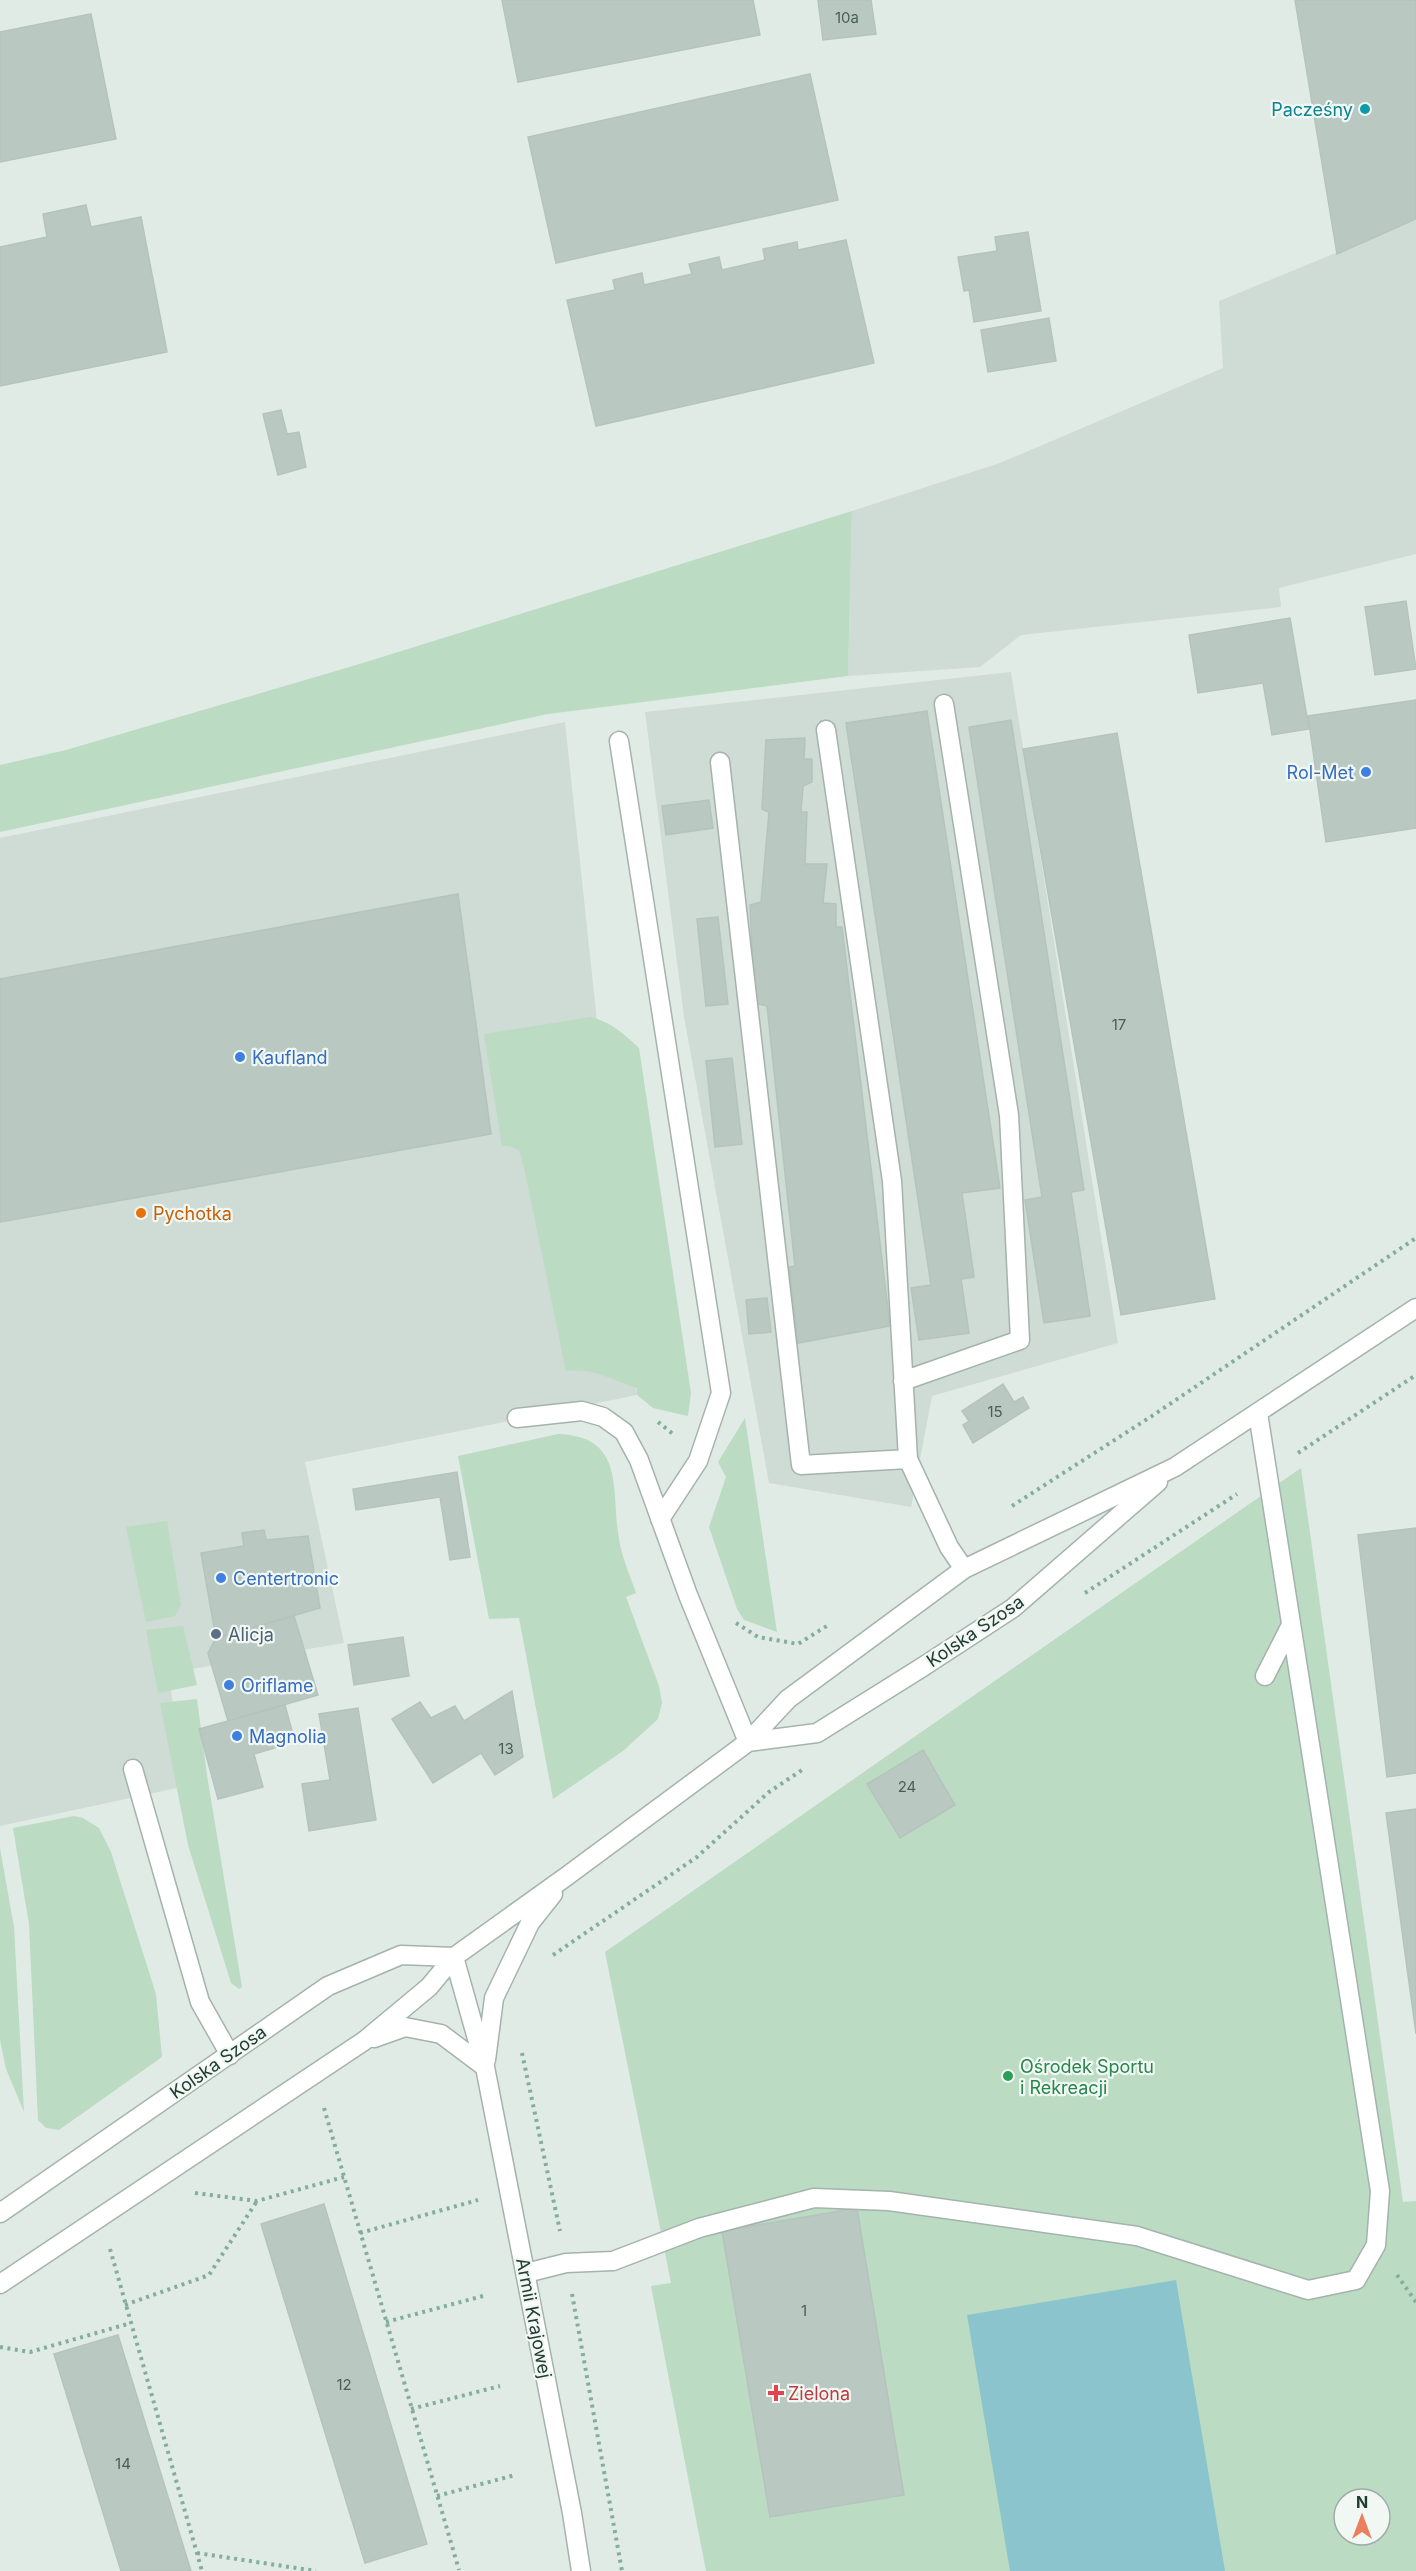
<svg xmlns="http://www.w3.org/2000/svg" width="1416" height="2571" viewBox="0 0 1416 2571" font-family="Inter,sans-serif">
<style>
.built{fill:#cfdbd5}
.green{fill:#bbdbc3;fill-rule:evenodd}
.water{fill:#8cc4cd}
.building{fill:#bac8c2;stroke:#b4c4bd;stroke-width:1.5}
.lines{fill:none;stroke-linecap:round;stroke-linejoin:round}
.minor-casing{stroke:#a4b3ad;stroke-width:21}
.path{stroke:#83ad9f;stroke-width:4;stroke-dasharray:3 4.5;stroke-linecap:butt}
.minor{stroke:#fff;stroke-width:18}
.culture-dot{fill:#0f9aa8;stroke:#f1f8f4;stroke-width:2}
.shop-dot{fill:#3f7fe0;stroke:#f1f8f4;stroke-width:2}
.food-dot{fill:#e8710a;stroke:#f1f8f4;stroke-width:2}
.service-dot{fill:#5c6f8a;stroke:#f1f8f4;stroke-width:2}
.leisure-dot{fill:#2e9e5b;stroke:#f1f8f4;stroke-width:2}
.health-dot{fill:#e0444e;stroke:#f1f8f4;stroke-width:2}
.labels{text-anchor:middle;dominant-baseline:central;stroke-width:4.5;stroke-linejoin:round;paint-order:stroke}
.number-label{font-size:15px;fill:#485e58}
.culture-label{font-size:18px;fill:#0d838f;stroke:#f1f8f4;text-anchor:end}
.shop-label{font-size:18px;fill:#366cbe;stroke:#f1f8f4;text-anchor:start}
.food-label{font-size:18px;fill:#c56008;stroke:#f1f8f4;text-anchor:start}
.street-label{font-size:18px;fill:#223b34;stroke:#f1f8f4}
.service-label{font-size:18px;fill:#4e5e75;stroke:#f1f8f4;text-anchor:start}
.leisure-label{font-size:18px;fill:#27864d;stroke:#f1f8f4;text-anchor:start}
.health-label{font-size:18px;fill:#be3a42;stroke:#f1f8f4;text-anchor:start}
</style>
<rect width="100%" height="100%" fill="#e1ebe6"/>
<!-- built -->
<path class="built" d="M1416,220V554L1279,588L1281,607L1021,635L980,667L848,676L852,511L1000,463L1223,368L1219,301Z
M1011,672L1118,1343L932,1396L911,1507L769,1483L684,1017L645,712Z
M565,722L637,1395L305,1462L344,1643L168,1673L186,1786L0,1826V838Z"/>
<!-- green -->
<path class="green" d="M852,511L848,676L548,714L0,832V765L66,750L353,666Z
M591,1017C611,1022 624,1034 639,1048L691,1393L688,1416L653,1408L637,1395V1388C613,1380 591,1367 566,1371L524,1167L519,1150L509,1146H502L484,1034Z
M745,1418L777,1632L744,1620L737,1609L709,1527L726,1477L718,1462Z
M558,1434C626,1436 611,1491 619,1539C622,1558 630,1575 636,1593L626,1597L659,1686L662,1703L658,1719L623,1751L553,1799L519,1618L489,1619L458,1456Z
M1301,1468L1403,2202L1416,2201V2571H706L651,2286L671,2283L605,1952ZM1344,2499H1380V2535H1344Z
M167,1521L181,1605L175,1616L146,1622L126,1527Z
M183,1626L197,1685L158,1693L146,1630Z
M197,1699L207,1775L242,1987L239,1989L231,1983L188,1845L160,1703Z
M74,1816L83,1818L99,1828L111,1852L156,1994L162,2057L59,2130L46,2128L38,2120L29,1924L13,1828Z
M0,1848L14,1927L24,2112L6,2069L0,2040Z"/>
<!-- water -->
<path class="water" d="M1176,2280L1225,2571H1010L967,2315Z"/>
<!-- building -->
<path class="building" d="M502,0H753L760,35L518,82Z
M818,0H871L876,34L823,40Z
M1295,0H1416V219L1337,254Z
M91,14L116,139L0,162V32Z
M810,74L838,200L556,263L528,137Z
M86,205L91,227L141,217L167,352L0,386V247L47,237L43,214Z
M1028,232L1041,311L974,322L969,290L964,291L958,257L997,251L995,237Z
M846,240L874,363L596,426L567,300L615,290L613,280L642,273L644,285L692,274L689,264L719,257L722,270L765,260L763,249L797,242L798,250Z
M1049,318L1056,361L988,372L981,330Z
M281,410L287,434L299,432L306,467L278,475L263,414Z
M1406,601L1416,669L1375,675L1365,607Z
M1290,618L1309,729L1272,735L1263,683L1198,693L1189,635Z
M1416,700V828L1326,842L1308,716Z
M927,711L1000,1188L962,1193L974,1277L961,1279L969,1333L919,1340L911,1288L931,1285L846,723Z
M1011,720L1084,1190L1071,1192L1090,1316L1044,1323L1025,1200L1042,1197L969,727Z
M1117,733L1215,1299L1121,1315L1023,749Z
M805,738L804,759H812V782L803,786L801,812H807L805,864H827L823,903L836,904V927H842L890,1326L798,1343L789,1267L795,1266L767,1006L755,1003L750,905L761,902L769,812L762,809L766,740Z
M709,800L713,828L666,835L662,806Z
M458,894L491,1134L0,1222V979Z
M718,917L728,1004L706,1006L697,919Z
M732,1058L742,1144L715,1147L706,1061Z
M767,1298L771,1332L749,1334L746,1300Z
M1003,1384L1014,1402L1023,1397L1029,1408L973,1443L963,1425L969,1421L962,1411Z
M457,1472L470,1557L450,1560L440,1497L356,1510L353,1489Z
M1416,1528V1773L1387,1777L1358,1535Z
M264,1530L266,1540L308,1536L320,1608L216,1638L201,1553L244,1546L242,1533Z
M294,1616L318,1695L228,1721L208,1653L216,1638Z
M403,1637L409,1676L354,1685L348,1645Z
M512,1691L523,1757L495,1775L481,1753L433,1783L392,1719L420,1702L431,1718L455,1706L464,1721Z
M285,1705L295,1742L254,1754L263,1787L218,1799L199,1729Z
M358,1708L376,1820L309,1831L302,1784L330,1780L319,1714Z
M923,1750L955,1805L900,1838L867,1784Z
M1416,1809V2034L1386,1813Z
M324,2204L427,2544L365,2563L261,2224Z
M857,2208L904,2495L770,2517L722,2231Z
M118,2335L191,2571H121L54,2354Z"/>
<g class="lines">
<!-- minor casing -->
<g class="minor-casing">
<path id="minor" d="M826,730L892,1181L908,1459
M619,741L721,1393L698,1461L660,1519
M720,762L801,1465L908,1459L949,1547L964,1569
M903,1381L1020,1340L1009,1115L944,704
M517,1418L582,1411L603,1417L624,1432L639,1460L688,1595L748,1742
M1265,1676L1291,1625
M748,1742L817,1733L921,1668L1013,1608L1158,1482
M133,1769L200,2002L230,2055
M454,1957L485,2067L572,2513L581,2571
M374,2038L405,2027L441,2034L485,2067
M486,2060L494,1998L530,1923L553,1894
M0,2213L328,1986L401,1955L454,1957
M526,2273L566,2263L613,2261L699,2228L814,2198L889,2201L1137,2236L1308,2290L1356,2280L1376,2245L1380,2191L1258,1413
M0,2284L364,2041L429,1987L454,1957L567,1876L748,1742L788,1699L964,1569L1175,1467L1416,1308"/>
</g>
<!-- path -->
<path class="path" d="M658,1422L673,1434
M1298,1453L1416,1375
M1012,1506L1155,1414L1416,1238
M1085,1593L1237,1494
M736,1623L758,1637L798,1644L830,1624
M553,1955L697,1857L769,1792L802,1770
M522,2053L560,2231
M324,2108L459,2570
M195,2193L257,2201L344,2177
M360,2233L478,2200
M110,2249L202,2571
M1397,2275L1416,2302
M572,2294L622,2571
M125,2305L209,2275L257,2201
M386,2322L483,2296
M0,2347L30,2352L131,2323
M411,2409L500,2386
M437,2496L515,2475
M197,2553L316,2571"/>
<!-- minor -->
<use href="#minor" class="minor"/>
</g>
<!-- markers -->
<circle class="culture-dot" cx="1365" cy="109" r="6"/>
<g class="shop-dot">
<circle cx="1366" cy="772" r="6"/>
<circle cx="240" cy="1057" r="6"/>
<circle cx="221" cy="1578" r="6"/>
<circle cx="229" cy="1685" r="6"/>
<circle cx="237" cy="1736" r="6"/>
</g>
<circle class="food-dot" cx="141" cy="1213" r="6"/>
<circle class="service-dot" cx="216" cy="1634" r="6"/>
<circle class="leisure-dot" cx="1008" cy="2076" r="6"/>
<path class="health-dot" d="M773 2384h6v6h6v6h-6v6h-6v-6h-6v-6h6z"/>
<g class="labels">
<!-- number labels -->
<g class="number-label">
<text x="847" y="17">10a</text>
<text x="1119" y="1024">17</text>
<text x="995" y="1411">15</text>
<text x="506" y="1748">13</text>
<text x="907" y="1786">24</text>
<text x="804" y="2310">1</text>
<text x="344" y="2384">12</text>
<text x="123" y="2463">14</text>
</g>
<!-- culture labels -->
<g class="culture-label">
<text x="1353" y="109">Pacześny</text>
</g>
<!-- shop labels -->
<g class="shop-label">
<text x="1354" y="772" text-anchor="end">Rol-Met</text>
<text x="252" y="1057">Kaufland</text>
<text x="233" y="1578">Centertronic</text>
<text x="241" y="1685">Oriflame</text>
<text x="249" y="1736">Magnolia</text>
</g>
<!-- food labels -->
<g class="food-label">
<text x="153" y="1213">Pychotka</text>
</g>
<!-- street labels -->
<g class="street-label">
<text transform="translate(975 1631) rotate(-34)">Kolska Szosa</text>
<text transform="translate(218 2062) rotate(-35)">Kolska Szosa</text>
<text transform="translate(534 2318) rotate(79)">Armii Krajowej</text>
</g>
<!-- service labels -->
<g class="service-label">
<text x="228" y="1634">Alicja</text>
</g>
<!-- leisure labels -->
<g class="leisure-label">
<text x="1020" y="2066">Ośrodek Sportu<tspan x="1020" dy="21">i Rekreacji</tspan></text>
</g>
<!-- health labels -->
<g class="health-label">
<text x="788" y="2393">Zielona</text>
</g>
</g>
<!-- north arrow -->
<g transform="translate(1362 2517)"><circle r="28" fill="#f1f8f4" stroke="#9eaca7" stroke-width="1.5"/>
<path d="M0-4.5L10 22L0 15L-10 22Z" fill="#ea7f60"/>
<text y="-9" font-size="16" font-weight="bold" text-anchor="middle" fill="#223b34">N</text>
</g>
</svg>
